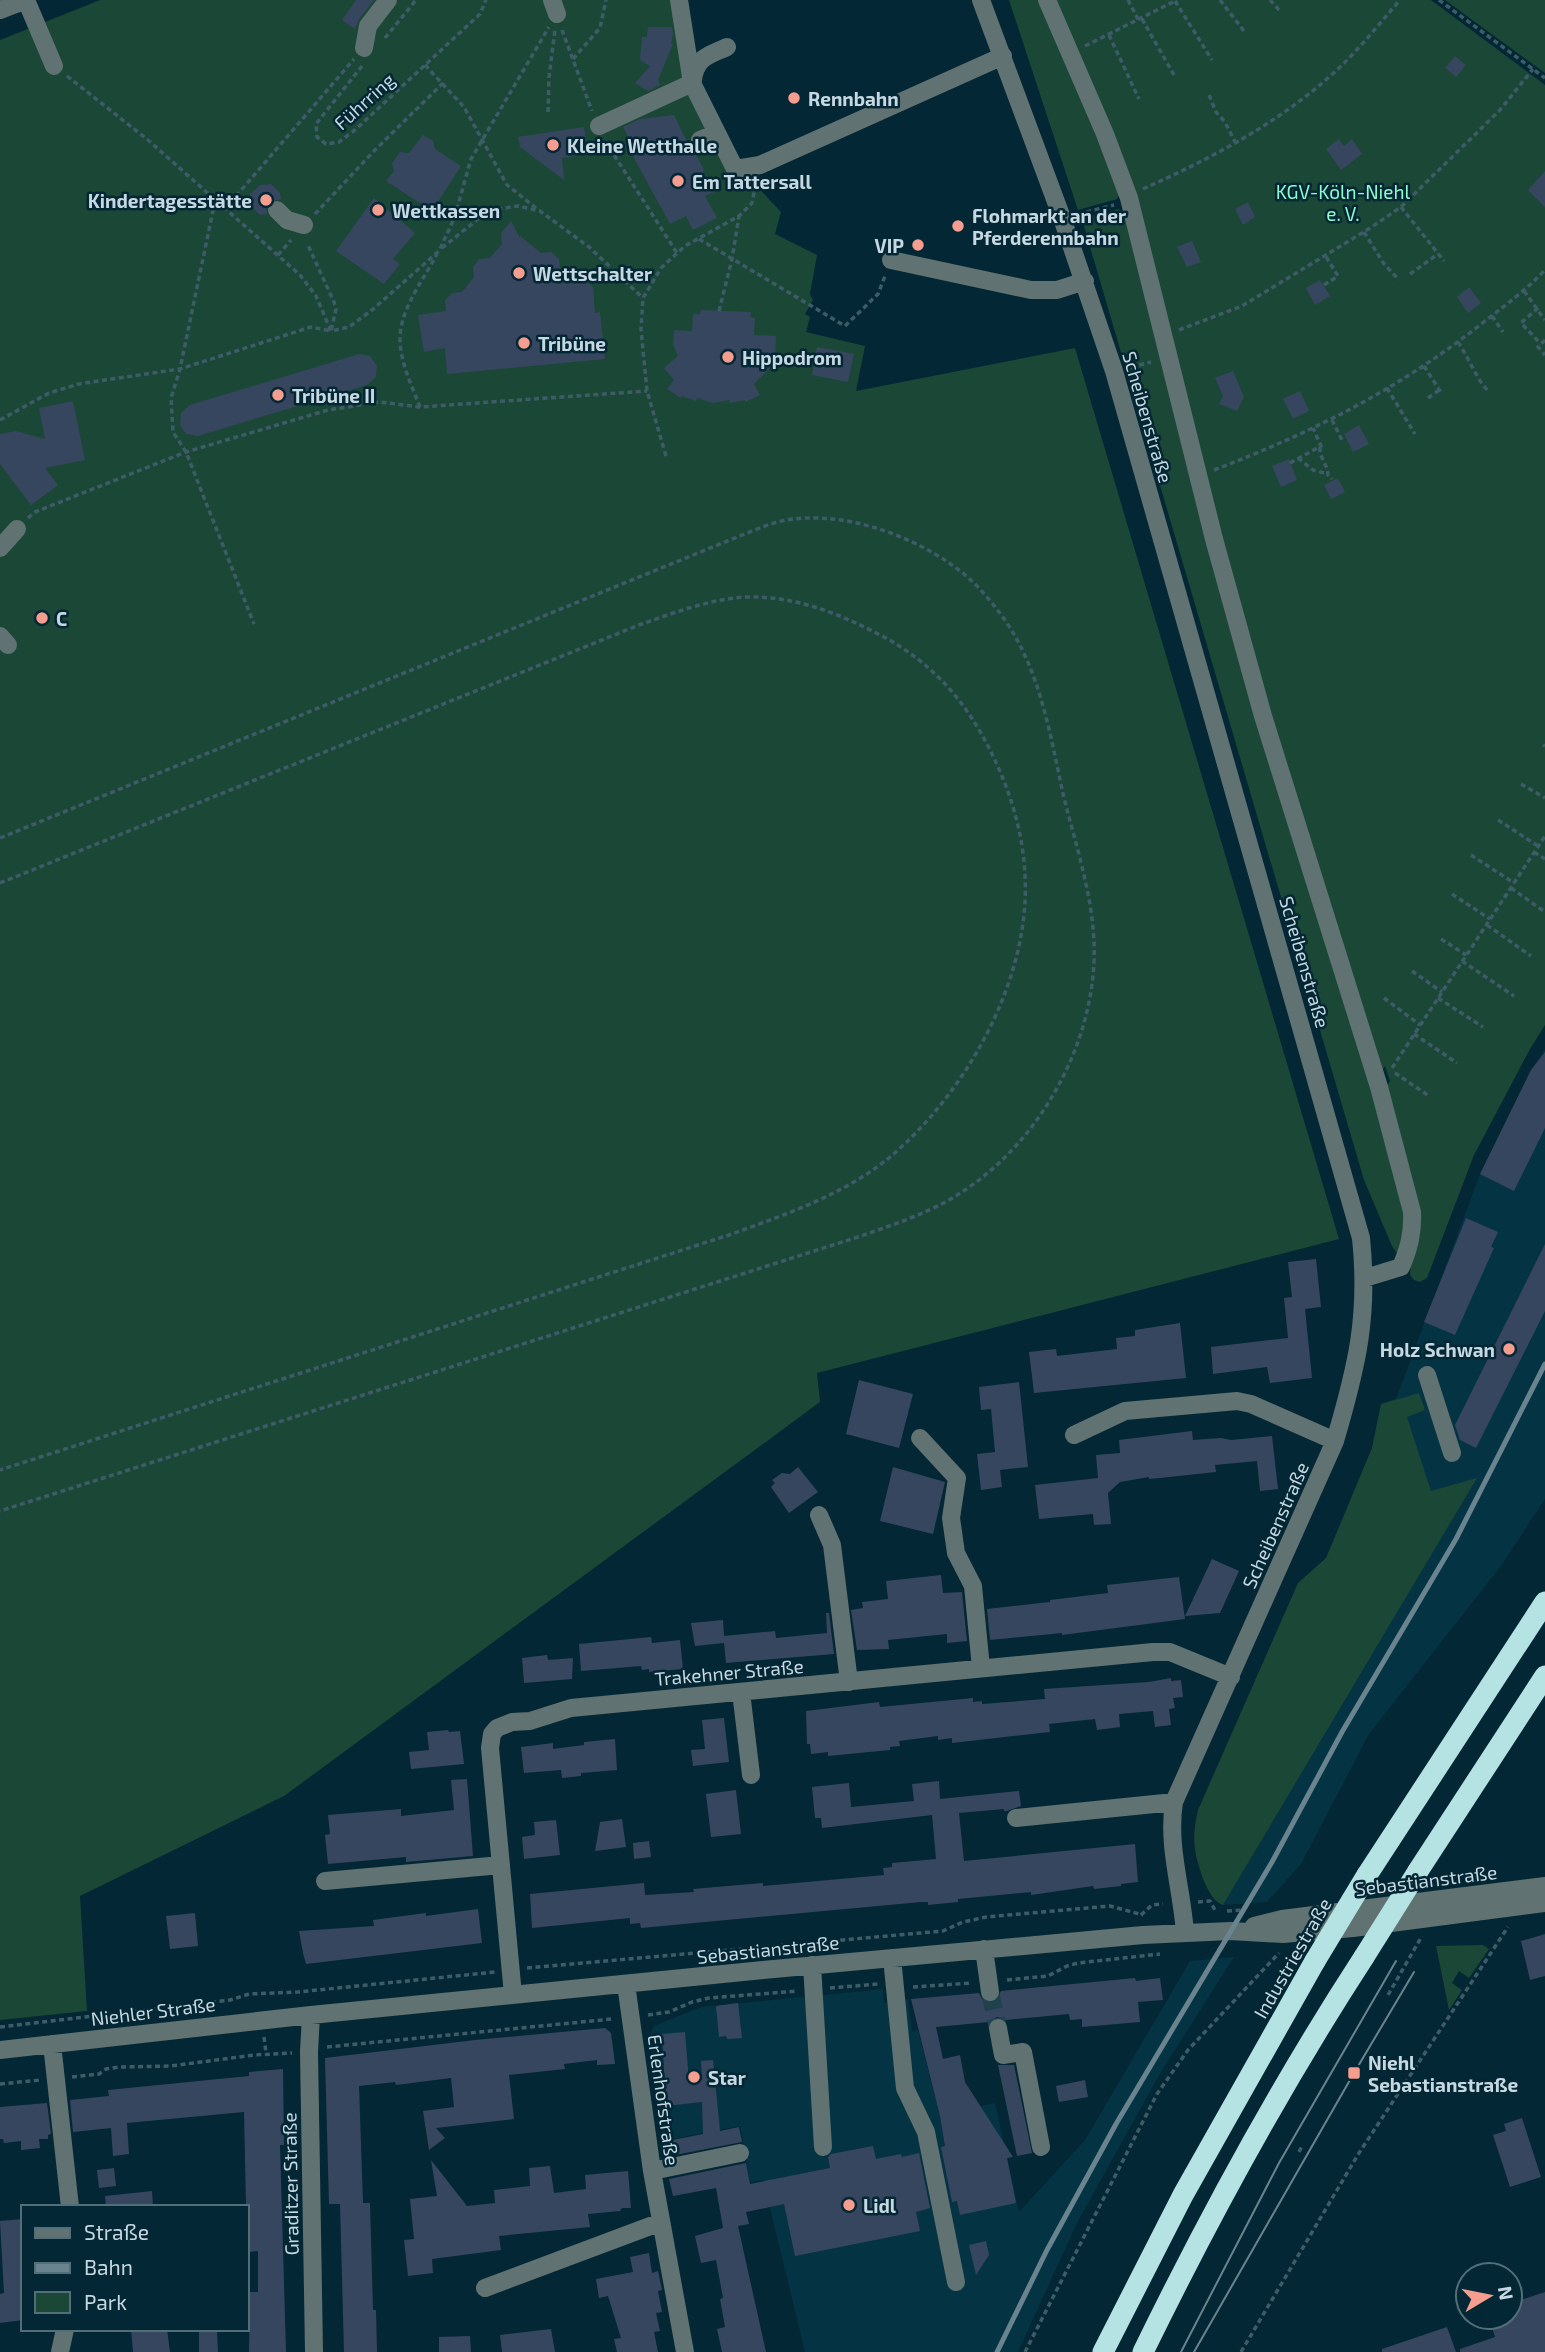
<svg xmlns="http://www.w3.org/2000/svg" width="1545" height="2352" viewBox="0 0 1545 2352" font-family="'Exo 2',sans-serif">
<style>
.built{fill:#043344}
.green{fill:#1b4736}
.building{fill:#37465f}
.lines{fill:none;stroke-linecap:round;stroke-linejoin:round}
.minor-tunnel{stroke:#20424e;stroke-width:18;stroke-dasharray:18 9;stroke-linecap:butt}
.path{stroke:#3e5c68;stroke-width:3.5;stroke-dasharray:5 3.5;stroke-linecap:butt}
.minor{stroke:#607272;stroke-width:18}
.highway{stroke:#b5e2e2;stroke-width:21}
.tram{stroke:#6a848f;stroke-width:2}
.rail{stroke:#6a848f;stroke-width:5}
.highway-bridge{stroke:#b5e2e2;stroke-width:21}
.poi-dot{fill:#f59d8f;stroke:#032734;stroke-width:2.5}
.labels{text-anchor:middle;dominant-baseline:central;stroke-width:5;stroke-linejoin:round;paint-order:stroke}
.poi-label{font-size:19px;font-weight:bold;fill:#c6d8e1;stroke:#032734;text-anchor:start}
.street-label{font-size:19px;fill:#c6d8e1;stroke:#032734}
.park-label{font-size:19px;fill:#8efccd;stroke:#032734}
</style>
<rect width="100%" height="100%" fill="#032734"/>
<!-- built -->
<path class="built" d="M1545,1049V1499L1501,1566L1369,1734L1301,1864L1267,1902L1223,1905L1476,1479L1343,1518L1372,1448L1381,1404L1396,1399L1480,1174L1531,1070Z
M1234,1957L1161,2072L1077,2223L1018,2352H805L763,2180L750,2182L740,2126L662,2141L649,2035L654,2026L701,2007L883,1989L884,2003L908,1999L912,2031L918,2030L940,2115L995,2103L1019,2212L1085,2140L1190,1961Z"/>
<!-- green -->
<path class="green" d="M100,0H682L676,26L735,163L781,212L775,234L817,255L810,294L813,300L805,314L810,317L806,332L865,346L856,391L1075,348L1339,1239L817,1373L820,1402L284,1796L80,1896L87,2011L0,2020V40Z
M1009,0H1042L1121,191L1117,199L1078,210Z
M1053,0H1431L1545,85V1025L1530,1049L1474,1155L1427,1278L1420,1282L1414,1280L1410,1275L1411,1262L1384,1091L1390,1081L1385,1066L1379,1076L1230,578L1167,327Z
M1445,0H1545V73Z
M1119,209L1128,218L1406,1205L1401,1252H1396L1392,1246L1364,1180L1083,223V218Z
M1419,1393L1425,1410L1407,1417L1431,1491L1477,1478L1223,1905C1208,1901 1197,1864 1195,1849C1193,1836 1195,1823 1198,1810L1298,1583L1326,1558L1372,1448L1381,1404Z
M1483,1945L1489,1949L1469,1978L1459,1971L1452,1983L1462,1990L1449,2010L1436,1946Z"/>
<!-- building -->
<path class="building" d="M356,0H374L359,19L355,29L342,20Z
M648,27H672L673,34L671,43L673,44L658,80L660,85L648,91L635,83L650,66L640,60L642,37H647Z
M1455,56L1466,65L1456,77L1445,68Z
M674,115L691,150H694L704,170L703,171L714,192L705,196L717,218L693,230L686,216L670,224L630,151L632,145L623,127L640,119Z
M584,127L588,154L562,158L564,180L520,147L518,137Z
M423,135L433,141L435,149L461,166L432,211L386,181L394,171L392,163L400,152L409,153Z
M1339,139L1344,146L1352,139L1362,154L1341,170L1326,149Z
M1545,171V207L1528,190Z
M271,184L280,193L281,199L270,202L266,208L267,214L260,215L251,206L250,194L260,185Z
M374,198L415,233L393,259L400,264L384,284L336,251Z
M1248,202L1255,217L1243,225L1235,209Z
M511,221L520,238V236L541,253L551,252L559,259L560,269L574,281L585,280L593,287L595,313L600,312L605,359L447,374L445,348L424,352L418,315L446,311L445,300L452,293L462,292L474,277L473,267L479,259L490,258L502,244L501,233Z
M1192,241L1201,262L1187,267L1177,247Z
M1320,280L1330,296L1315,305L1306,288Z
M1469,287L1481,303L1468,313L1457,297Z
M701,310L751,312L750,317L755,318L754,335L776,336L775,363L754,384L760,395L745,402V400L730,403L729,400L713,403L697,398L696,401L682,396L681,398L667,389L674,380L664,368L678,356L673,345L674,330L692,331L693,314H700Z
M817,347L854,354L848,382L812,375Z
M359,354L370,356L377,366L376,377L367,385L198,436L186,434L180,425L181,413L190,405Z
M1233,371L1244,397L1237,411L1219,404L1223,396L1215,378Z
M1300,391L1309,411L1293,419L1283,399Z
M73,401L85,460L45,468L58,485L31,505L0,464V434L16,431L45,439L39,408Z
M1359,425L1369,444L1353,452L1344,434Z
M1289,459L1297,480L1281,487L1272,466Z
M1338,478L1345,492L1331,499L1324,485Z
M1545,1052V1128L1514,1191L1480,1174L1531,1070Z
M1466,1218L1498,1232L1491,1247L1494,1248L1455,1335L1424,1322Z
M1545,1244V1311L1476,1448L1460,1440L1455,1425Z
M1316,1259L1321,1307L1305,1309L1312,1378L1270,1383L1267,1367L1213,1374L1211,1347L1288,1338L1284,1298L1292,1297L1288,1262Z
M1180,1323L1186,1378L1034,1393L1029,1352L1056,1349L1057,1356L1117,1349L1116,1338L1135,1336V1330Z
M859,1380L913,1394L899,1448L846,1434Z
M1019,1382L1028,1467L1000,1470L1002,1487L981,1490L977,1454L995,1452L991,1409L981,1410L979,1387Z
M1192,1431L1193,1440L1221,1438L1231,1440L1272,1436L1278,1489L1260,1491L1257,1461L1215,1465L1216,1472L1160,1478L1149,1479V1477L1120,1482L1108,1493L1111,1524L1094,1525L1093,1514L1039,1519L1035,1485L1098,1478L1096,1455L1120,1453L1119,1440Z
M798,1467L818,1492L789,1513L771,1487L775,1483L772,1480L782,1473L790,1474Z
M893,1467L945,1482L933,1534L880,1521Z
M1212,1559L1239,1571L1220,1613L1185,1616Z
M941,1575L943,1593L962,1592L967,1641L947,1643V1634L888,1640L889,1649L857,1650L851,1610L863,1608L862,1602L888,1599L886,1581Z
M1179,1577L1185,1619L1062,1635V1633L990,1640L987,1609L1050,1602V1600L1108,1593L1107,1585Z
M826,1613H829L834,1654L726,1663L724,1643L695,1646L691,1623L723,1620L724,1636L775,1631L776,1638L827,1633Z
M651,1637L652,1643L680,1640L683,1669L649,1672V1669L642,1670L641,1666L581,1671L579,1644Z
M547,1655L548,1660L573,1658L572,1679L524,1683L522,1658Z
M1171,1678V1681L1181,1680L1183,1697L1173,1698L1175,1708L1169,1709L1171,1725L1155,1727L1153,1711L1119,1714L1120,1727L1097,1730L1095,1719L1049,1724L1050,1732L952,1743V1738L938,1740V1736L899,1741L900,1746L890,1747V1750L828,1756V1752L811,1754L810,1744H807L806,1711L879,1702L880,1707L973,1698V1702L982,1701V1704L1045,1699L1044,1689L1149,1682Z
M724,1718L729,1762L693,1766L691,1750L705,1749L702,1720Z
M448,1730L449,1732L460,1731L464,1764L411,1769L409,1752L429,1750L427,1732Z
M615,1739L617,1770L581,1773V1776L562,1778L561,1770L524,1773L521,1747L553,1743V1749L584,1745V1742Z
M467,1779L473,1856L406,1862V1857L328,1864L325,1835L330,1834L328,1815L401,1809V1816L454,1810L451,1780Z
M939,1781L940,1799L1019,1791L1021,1806L1007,1811H1004V1809L959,1813L964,1861L1135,1844L1138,1882L1121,1884V1886L1094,1889L1093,1886L1031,1895V1892L958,1899V1902L928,1905V1902H921L641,1928L640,1923L630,1924V1918L532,1928L530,1894L644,1883L645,1895L694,1892L693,1889L763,1883V1886L884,1875L883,1868L892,1867V1863L936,1859L932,1815L822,1828L821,1818H815L812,1787L849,1783L851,1807L914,1801L912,1784Z
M736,1790L741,1834L711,1837L706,1794Z
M622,1819L626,1847L595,1851L600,1822Z
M556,1820L560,1855L524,1859L522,1837L535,1835L534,1822Z
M649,1841L651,1857L634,1859L633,1843Z
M478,1909L482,1943L306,1964L303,1953L299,1931L374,1926L373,1920L426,1913V1916Z
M195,1913L198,1946L170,1949L166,1916Z
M1545,1934V1976L1530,1980L1521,1941Z
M1135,1978L1136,1981L1160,1978L1163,2000L1138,2002L1140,2022L1082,2027V2019L1070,2020L1069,2014L1006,2020L997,2017L989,2022L936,2027L943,2059L960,2055L965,2082L1013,2157L1007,2158L1016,2203L960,2215L957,2201L952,2202L941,2147L945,2146L940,2116L911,1999L979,1993L982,1999L991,2003L997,2000L1001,1991Z
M738,2003L742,2038L727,2039L726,2036L719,2037L716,2006Z
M605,2028L611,2033L615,2064L597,2065V2060L564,2064L565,2069L509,2075L514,2119L436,2128L445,2138L429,2150L423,2111L454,2107L451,2078L396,2085L395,2082L359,2086L363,2203H370L373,2310H376L377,2352H344L340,2204H329L325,2058L475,2040Z
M685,2032L689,2081L702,2080L701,2061L713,2060L720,2131L739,2127L742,2142L665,2157L662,2142L703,2134L702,2102L666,2106L662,2034Z
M998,2065H1014L1032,2153L1017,2156Z
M283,2069L284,2145H280L286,2352H249L250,2292H258V2251L247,2252L244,2112L127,2123L129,2154L113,2156L111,2128L73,2132L70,2100L109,2096L108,2090L249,2076V2072Z
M1085,2080L1088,2097L1059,2102L1056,2086Z
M47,2103L51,2134L48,2135V2139H39L40,2148L21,2150V2141L4,2143L3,2139H0V2107Z
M1522,2118L1541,2177L1510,2187L1493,2135L1506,2131L1504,2124Z
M873,2146L876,2159L901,2154L902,2157L919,2153L930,2208L916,2212L920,2231L795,2256L784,2204L746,2212L749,2224L738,2226L766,2352H722L717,2329L725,2327L720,2299L723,2298L716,2260L701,2263L695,2236L723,2228L716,2188L673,2196L669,2179L746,2163L750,2184L830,2168L828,2157L831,2154Z
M431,2160L467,2206L495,2203L494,2190L530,2186L529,2168L550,2166L554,2193L586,2189L585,2175L628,2171L631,2208H622L620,2211L588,2214L590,2227L499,2236L501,2250L432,2259L433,2273L408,2276L404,2240L414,2239L410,2199L437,2196Z
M114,2168L116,2186L99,2188L97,2170Z
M152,2191L153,2207H106L105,2196Z
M23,2219V2320L0,2323V2294L4,2293L0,2221Z
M986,2241L989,2255L976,2275L969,2245Z
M649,2253L652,2273L658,2271L662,2290L658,2291L662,2312L656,2313L660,2331L654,2332L658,2352H617L614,2339L621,2338L608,2296L599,2298L596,2279L633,2272L630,2257Z
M1545,2292V2352H1460V2349L1495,2337L1489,2317H1510V2311L1520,2307L1518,2301Z
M1447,2327L1456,2352H1382V2349Z
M131,2329H167L170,2352H133Z
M199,2329H217L218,2352H199Z
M551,2329L555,2352H502L500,2335Z
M470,2336L471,2352H439V2337Z"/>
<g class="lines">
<!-- minor-tunnel -->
<path class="minor-tunnel" d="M990,1992L998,2028"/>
<!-- path -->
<path class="path" d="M1128,0L1139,21
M1220,0L1244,31
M1270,0L1281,12
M1439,0L1545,78
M1175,1L1212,60
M1142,19L1174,75
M562,30L592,111
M1109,35L1139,99
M385,38L416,0
M1085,46L1177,0
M573,59L600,28L606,0
M425,65L464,107L507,185L536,208
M362,66L316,124L317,137L326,144L339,142L355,130L480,14L486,0
M67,76L148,140L300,275L316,296L331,331L349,327L372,310L439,251L454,219L471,159L549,27
M1209,95L1216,112L1225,122L1235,142
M548,112L549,77L555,30
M605,141L677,253
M1143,189C1212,158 1283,121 1339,68C1361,47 1380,23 1400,0
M215,201L180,369L171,398L173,432L186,452L254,624
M1401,207L1444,261
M225,209L354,59
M315,214L374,151L443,83
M1078,214L1114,205
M1364,232L1384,264L1399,280
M699,239L845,326L878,294L885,276
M442,248L478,219L493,210L518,206L540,211L589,247L643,298
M278,255L291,240
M1410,274L1438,254
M1324,285L1338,276L1325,255
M1524,291L1545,320
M1538,308L1521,323L1541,344
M719,311L732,259L739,216
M1492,316L1503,332
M1179,330L1242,306L1367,230L1401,207L1500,110L1533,69
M1545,340L1538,347L1545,355
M1458,342C1467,354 1479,385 1489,391
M1424,366L1442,394
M1131,367L1151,362
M1387,388L1415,434
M1428,398L1439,390
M420,407C412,386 400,362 400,339C400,309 424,279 437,254
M0,420L49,393L79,384L180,369L311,327L331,331L336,309L334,302L307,243
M1332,420L1342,440
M1320,447C1319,458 1328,465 1328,475L1332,479
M666,456L647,391L641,329L643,298L661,268L685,246L739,216L752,203L756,182
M1298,458L1313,470L1328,474
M1290,463L1321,446L1313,428
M1214,470C1313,432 1397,390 1480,325C1503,307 1525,291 1545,270
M28,518L35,512L186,452L328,410L380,402L420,407L647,391
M1543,745L1545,746
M1521,784L1545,798
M1498,820L1538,846
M0,838L747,533C757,529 767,525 777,522C841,506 927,539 973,582C989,598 1004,617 1015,636C1043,685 1052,744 1064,798C1076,845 1092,894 1094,942C1098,1037 1043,1138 965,1190C933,1212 895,1224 858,1237L0,1511
M1534,852L1545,859
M1471,855L1514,883
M0,883L639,625C673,613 710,599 746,597C796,596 838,613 882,636C931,662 964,699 989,748C1009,787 1023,831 1025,875C1031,978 967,1092 890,1157C844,1195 784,1215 729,1235L0,1470
M1511,888L1545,912
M1452,894L1490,919
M1487,925L1531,956
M1441,939L1466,955
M1462,961L1514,996
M1412,971L1442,992
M1384,998L1420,1025
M1438,998L1483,1027
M1414,1034L1457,1063
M1392,1068L1545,836
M1395,1073L1429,1096
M1198,1902L1210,1901L1216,1912
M1227,1911L1244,1910
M1141,1915L1152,1905L1163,1904
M527,1968L943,1931L963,1922L986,1917L1110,1906L1143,1915
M1007,1980L1048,1976L1067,1966L1078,1963L1160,1954
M913,1987L972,1983
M830,1988L878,1984
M1388,1995L1422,1936
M648,2015L669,2012L692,2002L709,1998L798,1991
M0,2027L230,2000L249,1994L298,1992L495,1972
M264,2037L266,2053
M327,2047L612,2019
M72,2077L99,2074L106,2069L120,2067L171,2066L254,2055L292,2053
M0,2084L40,2080
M1299,2152L1302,2146
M1025,2352L1157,2094L1188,2050L1279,1953
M1241,2352L1359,2153L1508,1927"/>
<!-- minor -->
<path class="minor" d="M26,0L54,66
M552,0L557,14
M679,0L692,83
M981,0L1062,218L1114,371L1361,1238C1369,1316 1357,1366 1335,1441L1174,1802C1167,1846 1182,1889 1185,1933
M1047,0L1105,134L1129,198L1214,539L1263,716L1379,1087L1412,1212C1413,1233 1409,1248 1401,1267L1365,1278
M0,10L26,0
M364,48L368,26L388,0
M693,80C696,57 708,56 727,47
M599,126L692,83L735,169L760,165L1003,56
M700,140L716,133
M277,210L287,220L304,225
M891,260L1031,290H1057L1085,281
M0,548L17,529
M0,636L8,645
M1427,1375L1452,1453
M1074,1435L1125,1411L1237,1401L1251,1404L1335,1441
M920,1438L957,1478L951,1518L956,1553L973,1586L981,1668
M819,1515L832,1545L849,1682
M741,1692L751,1775
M1016,1818L1174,1802
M325,1881L501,1865
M1254,1926L1282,1919L1545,1886
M984,1949L990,1992
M892,1958L905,2088L926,2132L956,2282
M812,1965L823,2147
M626,1984L652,2171L685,2352
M513,1995L490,1748L492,1734L497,1728L512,1722L530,1721L571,1708L1153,1652H1170L1231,1677
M311,2015L309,2052L314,2352
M998,2028L1003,2055L1023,2052L1041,2147
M52,2044L70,2207
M0,2050L311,2015L763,1970L1143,1935L1230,1931L1283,1934L1353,1928L1545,1903
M652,2171L740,2153
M485,2288L661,2222
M60,2352L65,2329"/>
<!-- highway -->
<path class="highway" d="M1418,1871L1545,1676
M1367,1875L1545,1602
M1103,2352L1183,2195L1315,1961
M1143,2352C1209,2217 1282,2083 1364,1957"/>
<!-- tram -->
<path class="tram" d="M1181,2352L1279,2163L1396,1961
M1194,2352L1354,2073L1414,1972"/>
<!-- rail -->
<path class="rail" d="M997,2352L1047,2250L1116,2124L1272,1862L1342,1732L1456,1539L1545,1364"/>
<!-- highway-bridge -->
<path class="highway-bridge" d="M1364,1957L1418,1871
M1315,1961L1367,1875"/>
</g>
<!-- markers -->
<g class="poi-dot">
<circle cx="794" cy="98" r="7"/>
<circle cx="553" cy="145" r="7"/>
<circle cx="678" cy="181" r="7"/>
<circle cx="266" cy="200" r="7"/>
<circle cx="378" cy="210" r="7"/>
<circle cx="958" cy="226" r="7"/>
<circle cx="918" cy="245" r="7"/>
<circle cx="519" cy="273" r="7"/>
<circle cx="524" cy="343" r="7"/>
<circle cx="728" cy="357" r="7"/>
<circle cx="278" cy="395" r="7"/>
<circle cx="42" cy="618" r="7"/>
<circle cx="1509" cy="1349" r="7"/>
<rect x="1347" y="2066" width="14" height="14" rx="3.5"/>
<circle cx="694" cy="2077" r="7"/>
<circle cx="849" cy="2205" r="7"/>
</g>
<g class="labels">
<!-- poi labels -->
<g class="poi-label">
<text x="808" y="98">Rennbahn</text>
<text x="567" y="145">Kleine Wetthalle</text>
<text x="692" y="181">Em Tattersall</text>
<text x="252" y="200" text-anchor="end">Kindertagesstätte</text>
<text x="392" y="210">Wettkassen</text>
<text x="972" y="215">Flohmarkt an der<tspan x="972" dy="22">Pferderennbahn</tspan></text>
<text x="904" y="245" text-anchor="end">VIP</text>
<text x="533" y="273">Wettschalter</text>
<text x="538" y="343">Tribüne</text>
<text x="742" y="357">Hippodrom</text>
<text x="292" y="395">Tribüne II</text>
<text x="56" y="618">C</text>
<text x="1495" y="1349" text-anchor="end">Holz Schwan</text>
<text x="1368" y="2062">Niehl<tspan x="1368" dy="22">Sebastianstraße</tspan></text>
<text x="708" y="2077">Star</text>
<text x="863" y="2205">Lidl</text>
</g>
<!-- street labels -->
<g class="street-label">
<text transform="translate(364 101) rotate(-42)">Führring</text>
<text transform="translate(1148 417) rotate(74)">Scheibenstraße</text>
<text transform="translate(1305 962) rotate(74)">Scheibenstraße</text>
<text transform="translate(1275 1525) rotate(-66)">Scheibenstraße</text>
<text transform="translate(729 1672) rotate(-5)">Trakehner Straße</text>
<text transform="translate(1426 1880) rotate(-7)">Sebastianstraße</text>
<text transform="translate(768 1949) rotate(-6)">Sebastianstraße</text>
<text transform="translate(1292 1958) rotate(-60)">Industriestraße</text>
<text transform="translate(153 2011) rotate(-7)">Niehler Straße</text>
<text transform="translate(664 2100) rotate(82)">Erlenhofstraße</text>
<text transform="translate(290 2184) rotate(-91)">Graditzer Straße</text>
</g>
<!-- park labels -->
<g class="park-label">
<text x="1343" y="191">KGV-Köln-Niehl<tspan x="1343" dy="22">e. V.</tspan></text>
</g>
</g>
<!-- legend -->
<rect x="21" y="2205" width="228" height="126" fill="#032734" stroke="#516e79" stroke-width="2"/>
<rect x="35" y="2228" width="35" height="10" fill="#607272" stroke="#516e79" stroke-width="2"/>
<text x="84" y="2240" font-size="21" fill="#c6d8e1">Straße</text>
<rect x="35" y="2263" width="35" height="10" fill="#6a848f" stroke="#516e79" stroke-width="2"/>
<text x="84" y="2275" font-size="21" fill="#c6d8e1">Bahn</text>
<rect x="35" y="2292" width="35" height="21" fill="#1b4736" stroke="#516e79" stroke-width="2"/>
<text x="84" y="2310" font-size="21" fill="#c6d8e1">Park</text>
<!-- north arrow -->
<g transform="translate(1489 2296) rotate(80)"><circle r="33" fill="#032734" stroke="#516e79" stroke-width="2"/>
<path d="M0-5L12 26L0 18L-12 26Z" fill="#f59d8f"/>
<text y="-10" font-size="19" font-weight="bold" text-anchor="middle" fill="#c6d8e1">N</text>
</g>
</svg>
